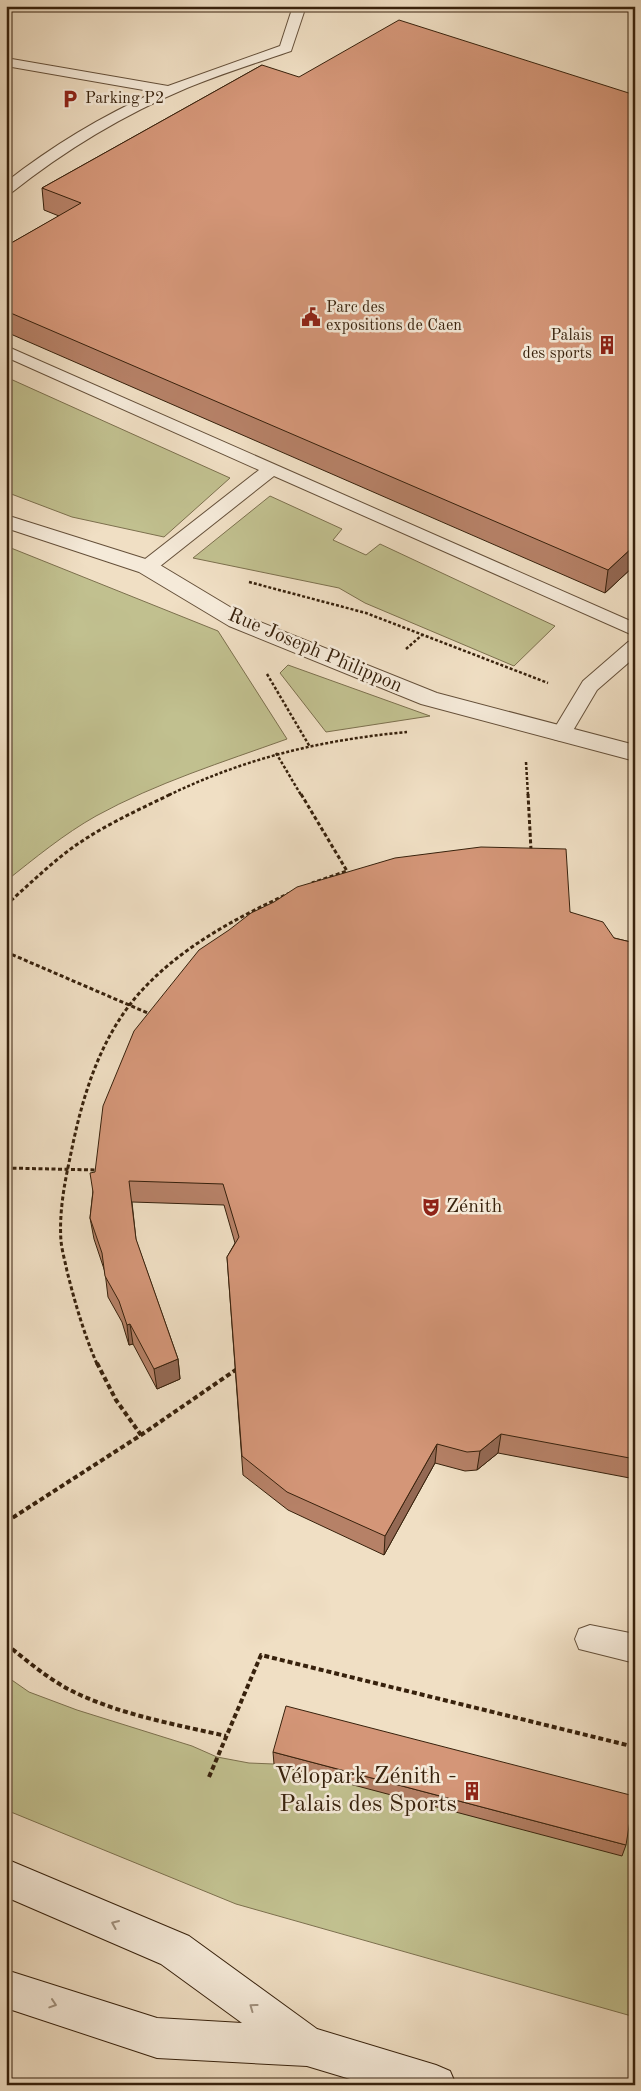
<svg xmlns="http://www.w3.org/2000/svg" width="641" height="2091" viewBox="0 0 641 2091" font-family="'Old Standard TT',serif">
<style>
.green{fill:#c1c08f;stroke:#7c704e}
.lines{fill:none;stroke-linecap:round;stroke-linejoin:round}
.lane-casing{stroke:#65503a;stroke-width:2}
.street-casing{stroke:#65503a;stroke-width:2}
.secondary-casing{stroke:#37210c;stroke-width:2}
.path-far2{stroke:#37210c;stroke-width:2.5;stroke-dasharray:3 2;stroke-linecap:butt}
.path-far1{stroke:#37210c;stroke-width:3;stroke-dasharray:4 2.5;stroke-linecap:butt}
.path{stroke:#37210c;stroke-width:4;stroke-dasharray:5 3;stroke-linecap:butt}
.lane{fill:#f5ead9;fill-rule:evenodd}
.street{fill:#f5ead9;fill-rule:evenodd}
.secondary{fill:#f5ead9;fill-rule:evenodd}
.wall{fill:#b68167;stroke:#37210c}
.shaded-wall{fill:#946954;stroke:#37210c}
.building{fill:#d49678;stroke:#37210c}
.oneway{stroke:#a0907d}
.labels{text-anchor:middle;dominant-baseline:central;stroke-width:5;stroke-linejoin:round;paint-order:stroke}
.far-poi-label{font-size:16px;fill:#37210c;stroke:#f5ead9;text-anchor:start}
.street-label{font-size:20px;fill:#37210c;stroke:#f5ead9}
.poi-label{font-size:20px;fill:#37210c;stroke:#f5ead9;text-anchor:start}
.near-poi-label{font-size:24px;fill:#37210c;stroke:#f5ead9;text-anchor:end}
</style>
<rect width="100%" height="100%" fill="#f0dfc4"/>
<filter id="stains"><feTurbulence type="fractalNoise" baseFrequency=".004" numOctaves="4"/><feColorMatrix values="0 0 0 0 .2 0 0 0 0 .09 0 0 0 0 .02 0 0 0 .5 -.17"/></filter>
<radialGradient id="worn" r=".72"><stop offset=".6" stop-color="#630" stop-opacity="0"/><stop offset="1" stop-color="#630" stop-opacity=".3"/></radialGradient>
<!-- green -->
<path class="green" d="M6,377L230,478L164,537L72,517L6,492Z
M270,496L342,529L333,540L366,555L380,544L555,626L514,666L365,603L339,588L193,558Z
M6,546L218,631L287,739C223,762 156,783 96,816C64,834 35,858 6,881Z
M288,665L430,716L326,732L280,673Z
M6,1676L29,1692L77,1710L192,1746L217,1757L249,1763L274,1764L630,1808L635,1770V2017L236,1904L6,1810Z"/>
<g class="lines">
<!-- lane casing -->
<g class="lane-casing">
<path id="lane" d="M293,6H306L291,51C256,63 221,74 187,88C123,115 65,150 11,193L6,194V182C52,146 102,116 155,92L6,66V58L168,86L280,46Z
M6,346L635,623V636L274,476L154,571H140L138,567L140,563L259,470L6,357Z
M635,640V657L597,690L568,739L561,741L554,739L551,734L583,681L628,642Z
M590,1625L635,1634V1663L579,1649L575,1639L579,1629Z"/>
</g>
<!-- street casing -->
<g class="street-casing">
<path id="street" d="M6,515L155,562L245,616L437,693L635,745V761L421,704L229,626L139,572L6,528Z"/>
</g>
<!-- secondary casing -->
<g class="secondary-casing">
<path id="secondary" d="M6,1859L189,1936L317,2029L436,2065L450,2071L456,2085H370L307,2066L157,2058L6,2008V1970L157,2018L242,2023L161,1964L6,1897Z"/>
</g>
<!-- path-far2 -->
<path class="path-far2" d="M249,582L366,613L548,683
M406,649L422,635
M267,674L310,747
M276,753L301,795
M526,762L528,795
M169,795C246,758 321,740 407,732"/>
<!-- path-far1 -->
<path class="path-far1" d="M301,794L347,871L312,883
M528,794L531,850
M6,905C25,888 44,870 64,854C96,829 134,812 171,794
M6,952L150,1014
M6,1168L98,1170
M97,1364C84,1334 75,1303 67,1271C65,1261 62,1251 61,1241C59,1214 64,1185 70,1158C82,1097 100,1034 145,987C185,945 238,917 290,893"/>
<!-- path -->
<path class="path" d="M97,1363L116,1400L141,1435
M6,1522L141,1435L237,1369
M6,1644C26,1660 46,1677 68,1689C116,1714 174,1724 226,1736
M209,1777L261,1655L635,1747"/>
<!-- lane -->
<use href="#lane" class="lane"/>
<!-- street -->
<use href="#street" class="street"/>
<!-- secondary -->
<use href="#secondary" class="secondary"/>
</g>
<!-- wall -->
<path class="wall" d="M262,65L635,565L605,593L6,332V246L59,216L44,210L42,188Z
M570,912L614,938L635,943V1479L498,1453L477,1470L465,1471L435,1463L384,1555L288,1510L243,1475L227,1257L235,1243L224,1205L132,1202L136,1240L178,1359L180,1379L157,1389L133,1344L129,1345L122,1322L108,1297L105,1272L94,1239L90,1218L95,1172Z
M273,1752L626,1845L622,1856L274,1764Z"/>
<!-- shaded-wall -->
<path class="shaded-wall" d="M635,545V565L605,593L608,570Z
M130,1324L133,1344L129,1345L127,1325Z
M178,1359L180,1379L157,1389L154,1369Z
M501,1434L498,1453L477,1470L480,1451Z
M437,1444L435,1463L384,1555L385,1536Z"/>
<!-- building -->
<path class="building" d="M399,20L635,95V545L608,570L6,311V246L81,203L42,188L262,65L299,77Z
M481,847L566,849L570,912L603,922L614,938L635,943V1459L501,1434L480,1451L467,1452L437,1444L385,1536L287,1492L242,1456L227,1257L239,1237L223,1184L129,1181L136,1239L178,1359L154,1369L130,1324L127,1325L119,1301L105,1276L102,1253L90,1218L93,1192L90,1173L95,1172L103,1106L134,1031L199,950L229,930L251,913L274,902L297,887L395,858Z
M286,1706L634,1796L626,1845L273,1752Z"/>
<!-- one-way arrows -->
<defs><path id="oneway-chevron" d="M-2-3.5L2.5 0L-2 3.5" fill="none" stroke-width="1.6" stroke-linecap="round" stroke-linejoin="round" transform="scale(1.25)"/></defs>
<g class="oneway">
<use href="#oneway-chevron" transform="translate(115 1924) rotate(-157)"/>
<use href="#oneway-chevron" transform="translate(53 2004) rotate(18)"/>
<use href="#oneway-chevron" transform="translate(253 2007) rotate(-144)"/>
</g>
<!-- icons -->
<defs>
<g id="parking-bare" transform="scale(1.5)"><path d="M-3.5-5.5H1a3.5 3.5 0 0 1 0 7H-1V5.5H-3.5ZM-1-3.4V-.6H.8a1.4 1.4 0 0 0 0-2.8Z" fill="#8f2418" stroke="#f5ead9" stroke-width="2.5" paint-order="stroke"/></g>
<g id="civic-bare" transform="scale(1.5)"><path d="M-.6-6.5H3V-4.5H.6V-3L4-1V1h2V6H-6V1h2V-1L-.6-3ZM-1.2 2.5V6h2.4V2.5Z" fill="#8f2418" stroke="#f5ead9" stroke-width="2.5" paint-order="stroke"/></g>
<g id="building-bare" transform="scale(1.5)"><path d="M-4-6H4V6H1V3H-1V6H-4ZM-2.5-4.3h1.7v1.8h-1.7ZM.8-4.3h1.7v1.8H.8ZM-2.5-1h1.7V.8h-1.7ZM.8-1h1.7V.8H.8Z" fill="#8f2418" stroke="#f5ead9" stroke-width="2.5" paint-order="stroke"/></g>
<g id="theatre-bare" transform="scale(1.5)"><path d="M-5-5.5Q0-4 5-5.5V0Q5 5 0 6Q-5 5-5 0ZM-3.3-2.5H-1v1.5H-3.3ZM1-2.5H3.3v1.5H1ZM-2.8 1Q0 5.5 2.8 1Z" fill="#8f2418" stroke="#f5ead9" stroke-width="2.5" paint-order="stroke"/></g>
</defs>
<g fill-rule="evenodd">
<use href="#parking-bare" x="70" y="99"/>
<use href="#civic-bare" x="311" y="317"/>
<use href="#building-bare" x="607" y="345"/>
<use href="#theatre-bare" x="431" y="1207"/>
<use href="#building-bare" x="472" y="1791"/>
</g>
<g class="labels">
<!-- far-poi labels -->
<g class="far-poi-label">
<text x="85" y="99">Parking P2</text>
<text x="326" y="308">Parc des<tspan x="326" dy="18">expositions de Caen</tspan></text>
<text x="592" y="336" text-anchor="end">Palais<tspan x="592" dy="18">des sports</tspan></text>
</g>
<!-- street labels -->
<g class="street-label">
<text transform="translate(315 651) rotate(23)">Rue Joseph Philippon</text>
</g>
<!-- poi labels -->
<g class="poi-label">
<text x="446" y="1207">Zénith</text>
</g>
<!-- near-poi labels -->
<g class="near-poi-label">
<text x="457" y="1777">Vélopark Zénith -<tspan x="457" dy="28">Palais des Sports</tspan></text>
</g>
</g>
<!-- margin -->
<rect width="641" height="2091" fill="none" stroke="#f0dfc4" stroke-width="25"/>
<rect x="8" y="8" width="626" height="2076" fill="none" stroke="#37210c" stroke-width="2.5"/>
<rect x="12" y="12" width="616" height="2066" fill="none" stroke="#37210c"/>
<rect width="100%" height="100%" filter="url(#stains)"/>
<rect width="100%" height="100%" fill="url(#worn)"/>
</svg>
